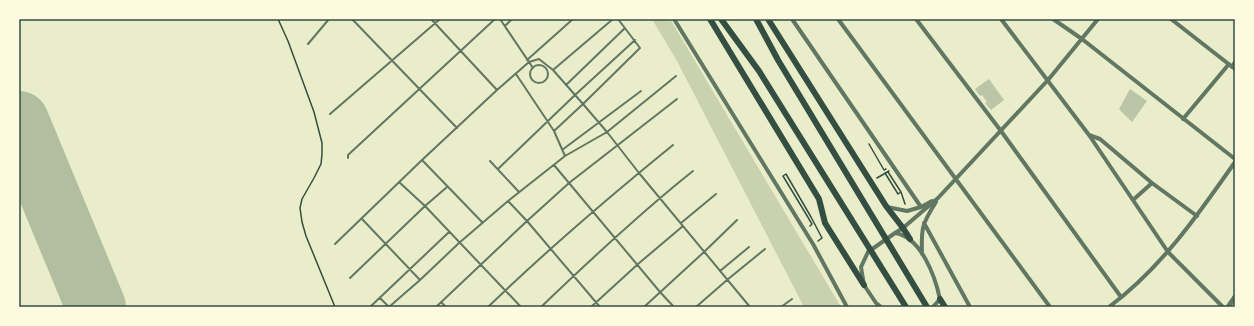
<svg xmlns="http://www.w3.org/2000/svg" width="1254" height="326" viewBox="0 0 1254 326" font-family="Manrope,sans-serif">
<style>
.green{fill:#cad2ad}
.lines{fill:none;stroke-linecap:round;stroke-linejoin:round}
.runway{stroke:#b2bea0;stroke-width:60}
.building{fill:#bcc5a7}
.path{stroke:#344e41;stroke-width:1.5}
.service{stroke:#617663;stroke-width:2}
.minor{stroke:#617663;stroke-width:4}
.tertiary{stroke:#617663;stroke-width:5}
.trunk{stroke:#344e41;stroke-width:6}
.neatline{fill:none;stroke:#344e41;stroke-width:1.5}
</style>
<rect width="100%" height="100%" fill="#e9edc9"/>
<!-- green -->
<path class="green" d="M652,19H670L841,307H804L677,61Z"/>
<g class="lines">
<!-- runway -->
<path class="runway" d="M19,121L96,307"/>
</g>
<!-- building -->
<path class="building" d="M989,79L1004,100L991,110L985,103L987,102L982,95L980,96L975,89Z
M1130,89L1147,101L1132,122L1119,109Z"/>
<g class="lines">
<!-- path -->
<path class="path" d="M278,19L288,41L314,112L322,143V154L321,164L314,178L302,199L300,208L302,222L306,236L335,307
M869,144L884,170L886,169
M888,172L901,192L905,204
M885,173L898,194L901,192
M877,178L889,171
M810,226L812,224L783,176L786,174L811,217L822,238L818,241"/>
<!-- service -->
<path class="service" d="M352,19L457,128
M431,19L497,90
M500,19L533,68
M613,19L553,70L583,104L640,48L618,19
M505,26L512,19
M308,44L329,19
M527,60L573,19
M530 74a9 9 0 1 1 18 0a9 9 0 1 1-18 0Z
M516,74L554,131L565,156
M566,85L625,28
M330,114L440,19
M554,131L583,104L607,132L639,173L750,307
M562,150L641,91
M348,158V155L495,19
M422,160L482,222
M490,161L519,192
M554,165L660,292L674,307
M498,169L575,95L635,40
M399,182L425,206L521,307
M508,201L527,221L600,307
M362,219L420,280
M681,223L716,194
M335,244L422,160L497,90L529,62L539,59L553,70
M720,271L749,247
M350,278L425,206L447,187
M380,298L389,307
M441,302L446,307
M370,307L449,232
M389,307L420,280L459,243L508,201L565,156L607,132L676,76
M436,307L527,221L569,183L677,99
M488,307C547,250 609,197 673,145
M541,307C590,260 640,213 693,171
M591,307L638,264L683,226
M644,307L704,252L737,220
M696,307L727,280L765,249
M781,307L792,299"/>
<!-- minor -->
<path class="minor" d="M674,19L813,244L847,307
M792,19L921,207
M838,19L1050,307
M916,19L1001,131L1121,297
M1001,19L1089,135L1168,252L1223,307
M1053,19L1082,39L1235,159
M1171,19L1235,69
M1232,67L1235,62
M1183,119L1229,64
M1089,135L1100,139L1152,183L1197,216
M1133,200L1152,183
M887,207L907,211L921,207L932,201
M924,223L970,307
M895,233L903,228L938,198L1048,80L1098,19
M922,254C921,228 922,224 936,202
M881,307L876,303L864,285L861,267L868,252L895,233C921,237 935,276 940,299L933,307
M1109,307C1161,268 1198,215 1235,162"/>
<!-- tertiary -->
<path class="tertiary" d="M1228,307L1235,297"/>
<!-- trunk -->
<path class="trunk" d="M710,19L819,199L825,223L864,285
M721,19L759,71L906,307
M756,19L778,60L927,307
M768,19L886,206L903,228L910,239
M940,299L945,307"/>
</g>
<!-- border -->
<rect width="1254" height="326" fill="none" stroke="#fefae0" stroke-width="40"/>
<rect x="20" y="20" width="1214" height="286" class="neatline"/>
</svg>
